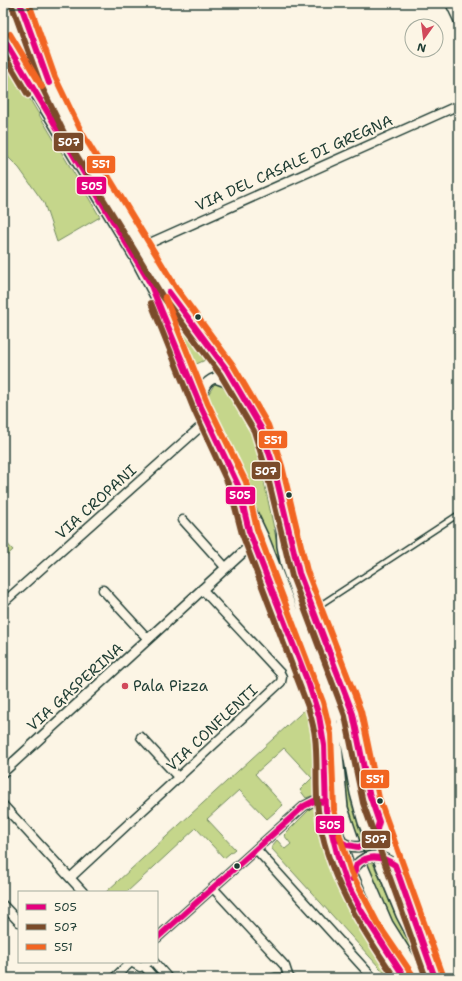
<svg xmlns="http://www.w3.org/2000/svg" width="462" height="981" viewBox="0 0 462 981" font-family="'Shantell Sans',sans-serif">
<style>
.green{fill:#c5d68b;stroke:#728a60}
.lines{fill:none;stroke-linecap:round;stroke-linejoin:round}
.service-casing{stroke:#1f3d34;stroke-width:7}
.minor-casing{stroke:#1f3d34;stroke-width:11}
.tertiary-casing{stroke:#1f3d34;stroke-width:12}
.secondary-casing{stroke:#1f3d34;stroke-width:14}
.service{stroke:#fcf5e5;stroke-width:4}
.minor{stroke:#fcf5e5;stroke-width:8}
.tertiary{stroke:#fcf5e5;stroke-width:9}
.secondary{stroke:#fcf5e5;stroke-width:11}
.tertiary-bridge-casing{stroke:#1f3d34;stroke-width:12;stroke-linecap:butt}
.tertiary-bridge{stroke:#fcf5e5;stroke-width:9}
.bus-1-casing{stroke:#fcf5e5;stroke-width:9}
.bus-2-casing{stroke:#fcf5e5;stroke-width:9}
.bus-3-casing{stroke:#fcf5e5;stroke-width:9}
.bus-1{stroke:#e5007d;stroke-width:6}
.bus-2{stroke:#7a4b2a;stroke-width:6}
.bus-3{stroke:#f26522;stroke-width:6}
.bus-dot{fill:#1f3d34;stroke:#fcf5e5;stroke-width:1.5}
.poi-dot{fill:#d1495b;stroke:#fcf5e5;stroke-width:1.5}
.labels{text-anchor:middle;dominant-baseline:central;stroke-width:4;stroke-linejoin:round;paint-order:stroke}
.street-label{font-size:15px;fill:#1f3d34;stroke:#fcf5e5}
.poi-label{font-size:15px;fill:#1f3d34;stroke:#fcf5e5;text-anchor:start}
.line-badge{stroke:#fcf5e5;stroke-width:1.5}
.badge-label{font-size:11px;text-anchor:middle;font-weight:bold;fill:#fff}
</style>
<rect width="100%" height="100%" fill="#fcf5e5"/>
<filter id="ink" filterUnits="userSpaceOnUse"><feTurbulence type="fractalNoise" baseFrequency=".025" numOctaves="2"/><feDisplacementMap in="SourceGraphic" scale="8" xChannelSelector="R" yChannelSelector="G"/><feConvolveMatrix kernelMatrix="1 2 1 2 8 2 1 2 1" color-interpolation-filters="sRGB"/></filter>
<g filter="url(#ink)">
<!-- green -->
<path class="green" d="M3,54L100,217L57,242L44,203L19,168L3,152Z
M158,282L212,357L192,366Z
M215,383L222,384L234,400L255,438L283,572L208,400V395Z
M3,539L13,550L3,559Z
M310,705C319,734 319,760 318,790L317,794L306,798L300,790L312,778L284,748L255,774L283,805L267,819L239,790L207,819L235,849L224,858L196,828L127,892H106Z
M341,732L347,764L350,799L361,835L391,905L429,978L394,924L366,863L351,820L343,774Z
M314,806L319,810C331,876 356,925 396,978H389L272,849V846L277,840L285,849L291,844L284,835L311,808Z"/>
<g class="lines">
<!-- service casing -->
<g class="service-casing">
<path id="service" d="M314,609L459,514"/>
</g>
<!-- minor casing -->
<g class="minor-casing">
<path id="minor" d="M450,3L459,22
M141,247L459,105
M183,520L226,568
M103,590L148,639
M3,603L207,421
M141,737L179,778
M3,805L83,892
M256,849L373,978
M70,878L281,682L282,677L280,673L202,589
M213,888L285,966L289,978
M3,905L19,922
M157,938L304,806L314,801L325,802
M131,962L140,967L149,962
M154,962L168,978
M144,966L154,978
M114,978L131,962
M275,978H290"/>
</g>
<!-- tertiary casing -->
<g class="tertiary-casing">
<path id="tertiary" d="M201,407C202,395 202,382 215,378L226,382L241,401
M240,496C255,569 294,635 316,706C327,740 321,773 326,808C334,872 368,926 405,978
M285,519L299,573L338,672L353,714L371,800L427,954
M3,772L253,543"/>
</g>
<!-- secondary casing -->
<g class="secondary-casing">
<path id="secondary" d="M20,3L48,80L75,137L170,293L227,370L258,422L272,462L278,487L281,505L283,546L287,566L343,720L356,793L364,822L402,915L435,978
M3,38L135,256L156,296L201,407L263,538L326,699L335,734L342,808L361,864L387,924L421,978"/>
</g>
<!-- service -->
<use href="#service" class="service"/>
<!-- minor -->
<use href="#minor" class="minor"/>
<!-- tertiary -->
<use href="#tertiary" class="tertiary"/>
<!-- secondary -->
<use href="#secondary" class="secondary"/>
<!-- tertiary-bridge casing -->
<g class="tertiary-bridge-casing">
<path id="tertiary-bridge" d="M340,841C354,851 368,848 376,833
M353,871C361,855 376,852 390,861"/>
</g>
<!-- tertiary-bridge -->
<use href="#tertiary-bridge" class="tertiary-bridge"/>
<!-- bus-1 casing -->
<g class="bus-1-casing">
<path id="bus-1" d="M20,3L49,83
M3,38L150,283L201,407L238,485L249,531L309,685L319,716L324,745L326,810L339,861L347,884L362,912L405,978
M169,292L227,370L261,428L274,468L299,573L353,714L369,793L379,822L376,833L371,840L367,844L358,847L347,845L340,841L329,825
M352,879L357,864C369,854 382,856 395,865L435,978
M157,938L304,806L314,801L325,802"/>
</g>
<!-- bus-2 casing -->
<g class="bus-2-casing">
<path id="bus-2" d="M12,6L40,83L68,141L163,297L220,374L254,431L266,470L292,576L345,716L363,803L426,978
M3,53L28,95
M151,303L194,410L230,488L242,534L308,707C311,717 314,727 315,737C318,761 315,786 318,810C325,873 361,928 395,978"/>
</g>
<!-- bus-3 casing -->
<g class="bus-3-casing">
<path id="bus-3" d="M29,3L55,77L82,133L177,289L233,365L268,425L282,466L307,571L361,711L379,798L443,975
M10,34L42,87
M165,297L208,404L246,482L257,529L323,702L331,734L334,809L340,837L351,872L378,924L412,974"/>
</g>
<!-- bus-1 -->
<use href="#bus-1" class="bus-1"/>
<!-- bus-2 -->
<use href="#bus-2" class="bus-2"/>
<!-- bus-3 -->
<use href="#bus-3" class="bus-3"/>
</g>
</g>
<!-- markers -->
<g class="bus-dot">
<circle cx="198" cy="317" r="3.5"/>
<circle cx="289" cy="495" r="3.5"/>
<circle cx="380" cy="801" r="3.5"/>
<circle cx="237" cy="866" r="3.5"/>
</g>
<circle class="poi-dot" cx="125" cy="686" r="4"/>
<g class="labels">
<!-- street labels -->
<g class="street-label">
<text transform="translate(294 163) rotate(-24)">VIA DEL CASALE DI GREGNA</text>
<text transform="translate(96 502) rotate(-42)">VIA CROPANI</text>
<text transform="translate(75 687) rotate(-42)">VIA GASPERINA</text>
<text transform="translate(212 728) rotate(-43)">VIA CONFLENTI</text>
</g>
<!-- poi labels -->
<g class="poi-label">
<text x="133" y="686">Pala Pizza</text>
</g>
</g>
<g class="line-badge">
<rect x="53" y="132" width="31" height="20" rx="4" fill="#7a4b2a"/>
<rect x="86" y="155" width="30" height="19" rx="4" fill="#f26522"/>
<rect x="76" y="176" width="31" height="19" rx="4" fill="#e5007d"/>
<rect x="258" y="430" width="30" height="19" rx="4" fill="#f26522"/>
<rect x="251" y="461" width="30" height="19" rx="4" fill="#7a4b2a"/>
<rect x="225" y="486" width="31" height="19" rx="4" fill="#e5007d"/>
<rect x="360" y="769" width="30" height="20" rx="4" fill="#f26522"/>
<rect x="315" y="815" width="30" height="19" rx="4" fill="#e5007d"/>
<rect x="361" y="830" width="30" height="19" rx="4" fill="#7a4b2a"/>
</g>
<g class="badge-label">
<text x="69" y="146">507</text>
<text x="101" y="168">551</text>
<text x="92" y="190">505</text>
<text x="273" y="444">551</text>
<text x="266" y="475">507</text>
<text x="240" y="499">505</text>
<text x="375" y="783">551</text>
<text x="330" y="829">505</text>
<text x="376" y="843">507</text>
</g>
<!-- margin -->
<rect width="462" height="981" fill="none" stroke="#fcf5e5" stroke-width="16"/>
<rect x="8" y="8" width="446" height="965" fill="none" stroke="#1f3d34" stroke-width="1.5" filter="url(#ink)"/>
<!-- legend -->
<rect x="18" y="891" width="140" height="72" fill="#fcf5e5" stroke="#a4ab9e"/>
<rect x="26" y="904" width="20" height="6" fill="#e5007d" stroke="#a4ab9e"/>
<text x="54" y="911" font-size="12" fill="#1f3d34">505</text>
<rect x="26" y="924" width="20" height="6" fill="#7a4b2a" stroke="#a4ab9e"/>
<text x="54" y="931" font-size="12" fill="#1f3d34">507</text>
<rect x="26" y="944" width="20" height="6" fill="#f26522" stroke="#a4ab9e"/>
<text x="54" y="951" font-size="12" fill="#1f3d34">551</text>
<!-- north arrow -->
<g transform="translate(424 38) rotate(194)"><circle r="19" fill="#fcf5e5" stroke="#a4ab9e"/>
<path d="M0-3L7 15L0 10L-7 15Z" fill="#d1495b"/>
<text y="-6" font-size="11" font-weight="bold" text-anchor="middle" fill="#1f3d34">N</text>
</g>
</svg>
